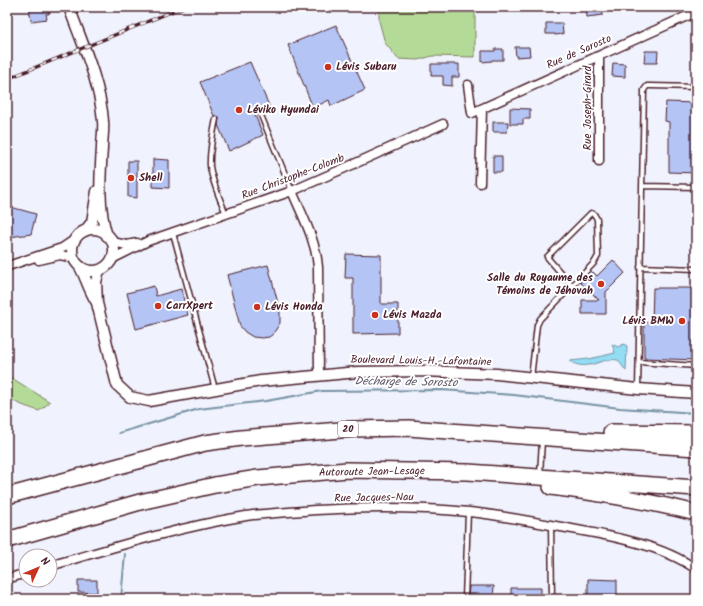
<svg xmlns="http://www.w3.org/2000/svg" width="703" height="606" viewBox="0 0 703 606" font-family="Kalam,sans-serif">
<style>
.green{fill:#b3db97;stroke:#7e7d61}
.water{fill:#93def4;stroke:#7692a4}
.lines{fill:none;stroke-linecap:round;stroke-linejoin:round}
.stream{stroke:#7692a4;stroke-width:2}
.building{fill:#b4c4f4;stroke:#4a1f2b}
.service-casing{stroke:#4a1f2b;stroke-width:7}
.minor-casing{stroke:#4a1f2b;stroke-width:11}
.tertiary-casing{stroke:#4a1f2b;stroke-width:13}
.motorway-casing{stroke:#4a1f2b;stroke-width:18}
.service{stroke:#fff;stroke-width:4}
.minor{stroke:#fff;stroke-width:8}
.tertiary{stroke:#fff;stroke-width:10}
.motorway{stroke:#fff;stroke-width:15}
.rail-casing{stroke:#4a1f2b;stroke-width:3.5}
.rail{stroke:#fff;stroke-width:2;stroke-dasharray:6;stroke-linecap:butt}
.poi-dot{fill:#c8321e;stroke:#fff;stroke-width:1.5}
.labels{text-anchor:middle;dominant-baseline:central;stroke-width:4;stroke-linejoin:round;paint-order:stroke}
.shield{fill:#fff;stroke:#80626b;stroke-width:1}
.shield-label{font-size:10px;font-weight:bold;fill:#4a1f2b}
.street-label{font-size:11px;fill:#4a1f2b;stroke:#fff}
.poi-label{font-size:11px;font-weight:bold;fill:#4a1f2b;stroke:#fff;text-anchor:start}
.water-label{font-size:12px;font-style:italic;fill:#605867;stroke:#fff}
</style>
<rect width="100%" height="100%" fill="#f0f3fd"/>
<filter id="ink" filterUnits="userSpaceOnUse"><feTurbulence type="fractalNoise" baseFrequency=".025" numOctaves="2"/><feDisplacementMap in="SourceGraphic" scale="8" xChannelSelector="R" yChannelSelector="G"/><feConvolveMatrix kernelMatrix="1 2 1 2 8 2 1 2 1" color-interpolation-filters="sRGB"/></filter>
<g filter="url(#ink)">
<!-- green -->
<path class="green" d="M379,7H475V57L432,56L418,60L398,59L385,43L379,21Z
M7,375L50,402L39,411L22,405L7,398Z"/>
<!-- water -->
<path class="water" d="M612,344L618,347L624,344L627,346L626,371L618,360C599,357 589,373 569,361L589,359L615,353Z"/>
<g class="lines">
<!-- stream -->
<path class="stream" d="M119,433L199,409L266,401L322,391L442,390L514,395L620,408L696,413
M121,599L125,554"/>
</g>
<!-- building -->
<path class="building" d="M29,7H48L49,14H46L47,19L31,21Z
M586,7H602L603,15L587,17Z
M546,23H562L563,34L555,35V34H546Z
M336,25L365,90L331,106L329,100L313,108L288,45Z
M515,47H529L530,56L516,57Z
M495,49H503V60H492V61L482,62V51H495Z
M645,51H658L657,63H644Z
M250,62L270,108L263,111L261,110H258L255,115L263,135L229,151L218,125L219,118L217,116H214L200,82Z
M613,63L625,64V77L612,76Z
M431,64H459V77H452V86L443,85V76H431Z
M666,102L696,103V173L669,172V122L665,121Z
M510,108L530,109V119H523V124H510Z
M493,122H508L507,132H493Z
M493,156H502V172H493Z
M153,159L169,160V188L153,187Z
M128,161H137V198L128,197Z
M7,206L36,214L31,234L9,237L8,230L7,229Z
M346,254L381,255V304H398V333L353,334V278H345Z
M613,260L625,273L606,292V314H582V300H599L580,282L589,274L590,275L593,272L597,276Z
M268,265L280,311V323L273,334L269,337L262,338L253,337L245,332L240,326L227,275Z
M154,286L156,296L181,289L188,315L136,329L127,293Z
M653,288H696V360L644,358V323L652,322Z
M588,579L617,580V599H588Z
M78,580H97V593L78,592Z
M469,586H494L493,599H468Z
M511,588H541V599H511Z"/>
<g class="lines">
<!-- service casing -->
<g class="service-casing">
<path id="service" d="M260,113L292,191
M216,119C213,134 209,151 210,166C212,182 220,199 226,214
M642,186L696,187
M173,233L215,389
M640,267L696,269
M639,362L696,366
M531,378L537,325L540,319L594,263L598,256L597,219L594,214L591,213L547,257L572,286
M638,389L644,90L647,86H651L696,87
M540,475L542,440
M551,525L552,599
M465,599L468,512"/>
</g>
<!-- minor casing -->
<g class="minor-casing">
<path id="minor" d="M599,56V161
M468,85L472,113L696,12
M480,183L482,109
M292,191C302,215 316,240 318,267L319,375
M112,242L127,245L137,243
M112,259L148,241L292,191L354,164L443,124
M39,260L60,255L74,258
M11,265L62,248L74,240
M50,566C115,547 179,527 246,516C269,513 293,512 316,510C367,507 418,507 469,512C499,515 530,521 561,527C605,535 659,543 696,569
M7,579L26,573"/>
</g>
<!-- tertiary casing -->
<g class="tertiary-casing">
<path id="tertiary" d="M69,7C82,43 100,82 103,121C104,130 102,139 102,148C100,177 98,208 107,236
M72 250a21 21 0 1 1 42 0a21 21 0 1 1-42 0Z
M85,231L92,222L97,191
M80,267C86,278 89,290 96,301
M99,270L96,282L97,303L117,385L130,397L149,401L261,381L358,372L423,371L497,374L638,389L696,393"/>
</g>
<!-- motorway casing -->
<g class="motorway-casing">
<path id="motorway" d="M611,432L696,433
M551,487C600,493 648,501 696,513
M7,496L205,443L241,438L353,429L409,428L434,430L696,448
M7,540L140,502L215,485L258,478L347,470L468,472L696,488"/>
</g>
<!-- service -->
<use href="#service" class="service"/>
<!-- minor -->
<use href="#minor" class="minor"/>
<!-- tertiary -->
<use href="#tertiary" class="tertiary"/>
<!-- motorway -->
<use href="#motorway" class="motorway"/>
<!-- rail casing -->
<g class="rail-casing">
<path id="rail" d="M7,79L183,7"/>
</g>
<!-- rail -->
<use href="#rail" class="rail"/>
</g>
</g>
<!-- markers -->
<g class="poi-dot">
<circle cx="328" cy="67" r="4"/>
<circle cx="239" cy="110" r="4"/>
<circle cx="131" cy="178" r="4"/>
<circle cx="601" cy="284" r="4"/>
<circle cx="158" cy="306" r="4"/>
<circle cx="257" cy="307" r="4"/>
<circle cx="375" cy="315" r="4"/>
<circle cx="682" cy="321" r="4"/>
</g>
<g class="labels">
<!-- shield labels -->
<rect class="shield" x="338" y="421" width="20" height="16" rx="3"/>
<g class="shield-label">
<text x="348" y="429">20</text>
</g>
<!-- street labels -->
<g class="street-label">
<text transform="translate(579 52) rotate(-24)">Rue de Sarosto</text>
<text transform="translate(588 108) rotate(-90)">Rue Joseph-Girard</text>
<text transform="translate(293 177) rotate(-21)">Rue Christophe-Colomb</text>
<text transform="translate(421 361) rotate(1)">Boulevard Louis-H.-Lafontaine</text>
<text transform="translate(372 472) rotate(-1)">Autoroute Jean-Lesage</text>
<text transform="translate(374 498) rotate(-1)">Rue Jacques-Nau</text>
</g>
<!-- poi labels -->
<g class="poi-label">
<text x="336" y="67">Lévis Subaru</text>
<text x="247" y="110">Léviko Hyundai</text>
<text x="139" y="178">Shell</text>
<text x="593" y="278" text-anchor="end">Salle du Royaume des<tspan x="593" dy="13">Témoins de Jéhovah</tspan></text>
<text x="166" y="306">CarrXpert</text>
<text x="265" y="307">Lévis Honda</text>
<text x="383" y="315">Lévis Mazda</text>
<text x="674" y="321" text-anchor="end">Lévis BMW</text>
</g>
<!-- water labels -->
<g class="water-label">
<text transform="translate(406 382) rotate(1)">Décharge de Sorosto</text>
</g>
</g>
<!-- margin -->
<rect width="703" height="606" fill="none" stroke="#fff" stroke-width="24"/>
<rect x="12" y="12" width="679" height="582" fill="none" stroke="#4a1f2b" stroke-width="1.5" filter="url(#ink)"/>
<!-- north arrow -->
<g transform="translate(38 568) rotate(46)"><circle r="19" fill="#ffffff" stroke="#b7a5aa"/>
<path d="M0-3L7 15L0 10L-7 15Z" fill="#c8321e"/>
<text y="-6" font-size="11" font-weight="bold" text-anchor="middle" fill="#4a1f2b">N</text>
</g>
</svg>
